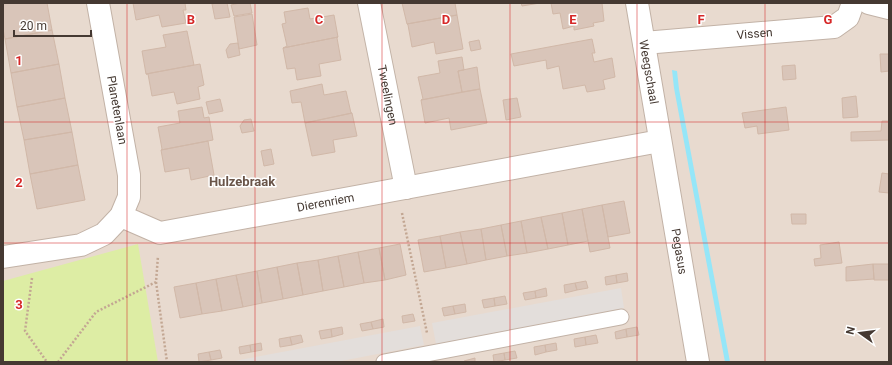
<svg xmlns="http://www.w3.org/2000/svg" width="892" height="365" viewBox="0 0 892 365" font-family="Roboto,sans-serif">
<style>
.residential{fill:#e8dacf}
.green{fill:#ddeda4}
.parking{fill:#e3dedb}
.water{fill:#95e6f8}
.building{fill:#d9c5b9;stroke:#d1b8a8}
.lines{fill:none;stroke-linecap:round;stroke-linejoin:round}
.service-casing{stroke:#c2b2a6;stroke-width:17}
.minor-casing{stroke:#c2b2a6;stroke-width:24}
.path{stroke:#c3a793;stroke-width:2.5;stroke-dasharray:2 2;stroke-linecap:butt}
.service{stroke:#fff;stroke-width:15}
.minor{stroke:#fff;stroke-width:22}
.grid{fill:none;stroke:#d62828;stroke-width:1;stroke-opacity:0.55}
.labels{text-anchor:middle;dominant-baseline:central;stroke-width:3;stroke-linejoin:round;paint-order:stroke}
.street-label{font-size:12px;fill:#453932;stroke:#fff}
.neighbourhood-label{font-size:13px;font-weight:bold;fill:#695448;stroke:#fff}
.grid-label{font-size:13px;text-anchor:middle;font-weight:bold;fill:#d62828;stroke:#fff;stroke-width:3;stroke-linejoin:round;paint-order:stroke}
</style>
<rect width="100%" height="100%" fill="#f3eae1"/>
<!-- residential -->
<path class="residential" d="M3,3H889V362H3Z"/>
<!-- green -->
<path class="green" d="M138,244L158,362H3V281Z"/>
<!-- parking -->
<path class="parking" d="M621,288L624,308L436,344L432,323Z
M420,326L424,345L336,362H229Z"/>
<!-- water -->
<path class="water" d="M672,70L677,71L679,89L730,362H725L674,88Z"/>
<!-- building -->
<path class="building" d="M9,3H47L52,30L5,39L3,29V4Z
M133,3H185L186,10H183L186,23L162,27L159,15L136,20Z
M217,3H227L230,17L215,19L212,4Z
M240,3H250L252,13L234,16L231,5Z
M402,3H455L457,15L407,24Z
M521,3H540L522,6Z
M551,3H602L604,21L593,23L594,26L574,30V26L563,29L560,13L553,14Z
M308,8L310,19L334,15L338,37L283,48L287,46L282,24L286,23L284,12Z
M252,14L257,45L239,49L234,17Z
M457,15L463,49L436,54L434,42L412,47L408,25L407,24Z
M52,30L59,64L11,73L5,39Z
M187,31L194,65L146,74L142,51L166,47L163,35Z
M338,37L337,38L341,60L319,64L321,76L297,80L295,68L287,69L283,48Z
M592,39L595,53H592L594,62L612,58L615,77L603,80L605,89L587,92L585,85L563,89L559,66L547,69L546,60L514,66L511,54Z
M479,40L481,49L471,51L469,42Z
M238,43L240,55L228,58L226,50L230,44Z
M880,54H889V71L881,72Z
M462,57L464,70L458,71L462,92L421,100L423,99L418,77L440,73L438,61Z
M59,64L65,98L17,107L11,73Z
M200,64L204,85L198,87L200,99L177,104L174,92L152,96L148,74H146Z
M795,65L796,79L783,80L782,66Z
M477,67L480,89L462,92L458,71Z
M322,84L324,95L346,91L351,113H352L305,123L301,102L292,103L290,91Z
M480,89L487,123L451,130L449,118L425,123L421,100Z
M856,96L858,117L843,118L842,98Z
M65,98L72,132L24,140L17,107Z
M517,98L521,117L506,120L503,100Z
M220,99L223,111L209,114L206,102Z
M202,107L204,118L209,117L213,140L161,150L162,149L158,127L180,123L178,111Z
M786,107L789,130L758,134L757,126L745,128L742,113Z
M352,113L357,136L333,140L335,152L312,156L305,123Z
M251,119L254,131L242,133L240,126L244,120Z
M882,121H889V140L851,141V132L881,131Z
M72,132L78,165L30,174L24,140Z
M208,141L214,175L191,180L189,168L165,172L161,150Z
M271,149L274,164L264,166L261,151Z
M78,165L85,200L37,209L30,174Z
M882,173L889,174V193L879,192Z
M624,201L630,233L608,237L602,205Z
M602,205L610,248L590,252L582,209Z
M582,209L588,241L568,245L562,213Z
M562,213L568,245L548,249L541,217Z
M791,214H806V224H792Z
M541,217L548,249L527,253L521,221Z
M521,221L527,253L507,256L501,225Z
M501,225L507,256L486,260L481,229Z
M481,229L486,260L467,264L460,232Z
M460,232L467,264L446,268L440,236Z
M440,236L446,268L424,272L418,240Z
M839,242L842,263L815,266L814,259L821,258L820,245Z
M400,244L406,275L385,280L379,248Z
M379,248L385,280L364,283L358,252Z
M358,252L364,283L344,287L338,256Z
M338,256L344,287L323,291L318,260Z
M318,260L323,291L303,295L297,263Z
M297,263L303,295L283,299L277,267Z
M873,264L874,279L846,281V267Z
M873,264H889V280H874Z
M277,267L283,299L262,303L257,271Z
M257,271L262,303L243,307L236,275Z
M627,273L628,281L617,283L616,275Z
M236,275L243,307L222,311L216,279Z
M616,275L617,283L606,285L605,277Z
M216,279L222,311L202,314L196,283Z
M586,281L588,288L577,290L575,283Z
M196,283L202,314L180,318L174,287Z
M575,283L577,290L565,293L564,285Z
M546,288L547,296L536,298L535,291Z
M535,291L536,298L525,300L523,293Z
M505,296L507,304L495,306L494,298Z
M494,298L495,306L484,308L482,300Z
M465,304L466,312L455,314L453,306Z
M453,306L455,314L444,316L442,308Z
M413,314L415,321L403,323L402,316Z
M383,319L384,327L373,329L371,322Z
M371,322L373,329L362,331L360,324Z
M342,327L343,334L332,337L331,329Z
M637,327L639,335L627,337L626,329Z
M331,329L332,337L321,339L319,331Z
M626,329L627,337L616,339L615,332Z
M301,335L303,342L292,345L290,337Z
M596,335L598,343L586,345L585,337Z
M290,337L292,345L280,347L279,339Z
M585,337L586,345L575,347L574,339Z
M261,343L262,350L251,352L250,345Z
M556,343L557,350L546,352L545,345Z
M250,345L251,352L240,354L239,347Z
M545,345L546,352L535,355L534,347Z
M220,350L222,358L211,360L209,352Z
M515,351L517,358L505,360L504,353Z
M209,352L211,360L199,362L198,354Z
M504,353L505,360L494,362L493,355Z
M475,358V362H464V361Z"/>
<g class="lines">
<!-- service casing -->
<g class="service-casing">
<path id="service" d="M384,362L621,317"/>
</g>
<!-- minor casing -->
<g class="minor-casing">
<g id="minor">
<path id="s1" d="M369,3L406,188"/>
<path id="s2" d="M637,3L698,362"/>
<path d="M869,3L889,8"/>
<path id="s3" d="M644,43L834,27L848,17L853,3"/>
<path id="s4" d="M121,216L160,233L660,141"/>
<path d="M3,257L81,245L104,234L121,216L129,197V175L98,3"/>
</g>
</g>
<!-- path -->
<path class="path" d="M402,213L427,333
M32,278L25,331L47,362
M156,282L167,362
M58,362L96,312L156,282L158,256"/>
<!-- service -->
<use href="#service" class="service"/>
<!-- minor -->
<use href="#minor" class="minor"/>
</g>
<!-- grid -->
<path class="grid" d="M127,3V362M255,3V362M382,3V362M510,3V362M637,3V362M765,3V362M3,122H889M3,243H889"/>
<g class="labels">
<!-- street labels -->
<g class="street-label">
<text stroke="none"><textPath href="#s3" startOffset="111">Vissen</textPath></text>
<text stroke="none"><textPath href="#s2" startOffset="70">Weegschaal</textPath></text>
<text stroke="none"><textPath href="#s1" startOffset="94">Tweelingen</textPath></text>
<text transform="translate(117 110) rotate(80)">Planetenlaan</text>
<text stroke="none"><textPath href="#s4" startOffset="211">Dierenriem</textPath></text>
<text stroke="none"><textPath href="#s2" startOffset="252">Pegasus</textPath></text>
</g>
<!-- neighbourhood labels -->
<g class="neighbourhood-label">
<text x="242" y="181">Hulzebraak</text>
</g>
</g>
<g class="grid-label">
<text x="191" y="24">B</text>
<text x="319" y="24">C</text>
<text x="446" y="24">D</text>
<text x="573" y="24">E</text>
<text x="701" y="24">F</text>
<text x="828" y="24">G</text>
<text x="19" y="65">1</text>
<text x="19" y="187">2</text>
<text x="19" y="309">3</text>
</g>
<!-- border -->
<rect width="892" height="365" fill="none" stroke="#453932" stroke-width="8"/>
<!-- north arrow -->
<g transform="translate(860 333) rotate(284)" stroke="#ffffff" stroke-width="3" paint-order="stroke">
<path d="M0-3L7 15L0 10L-7 15Z" fill="#453932"/>
<text y="-6" font-size="11" font-weight="bold" text-anchor="middle" fill="#453932">N</text>
</g>
<!-- scale -->
<path d="M14 30v6h77v-6" fill="none" stroke="#453932" stroke-width="2"/>
<text x="20" y="30" font-size="12" fill="#453932" stroke="#ffffff" stroke-width="3" paint-order="stroke">20 m</text>
</svg>
